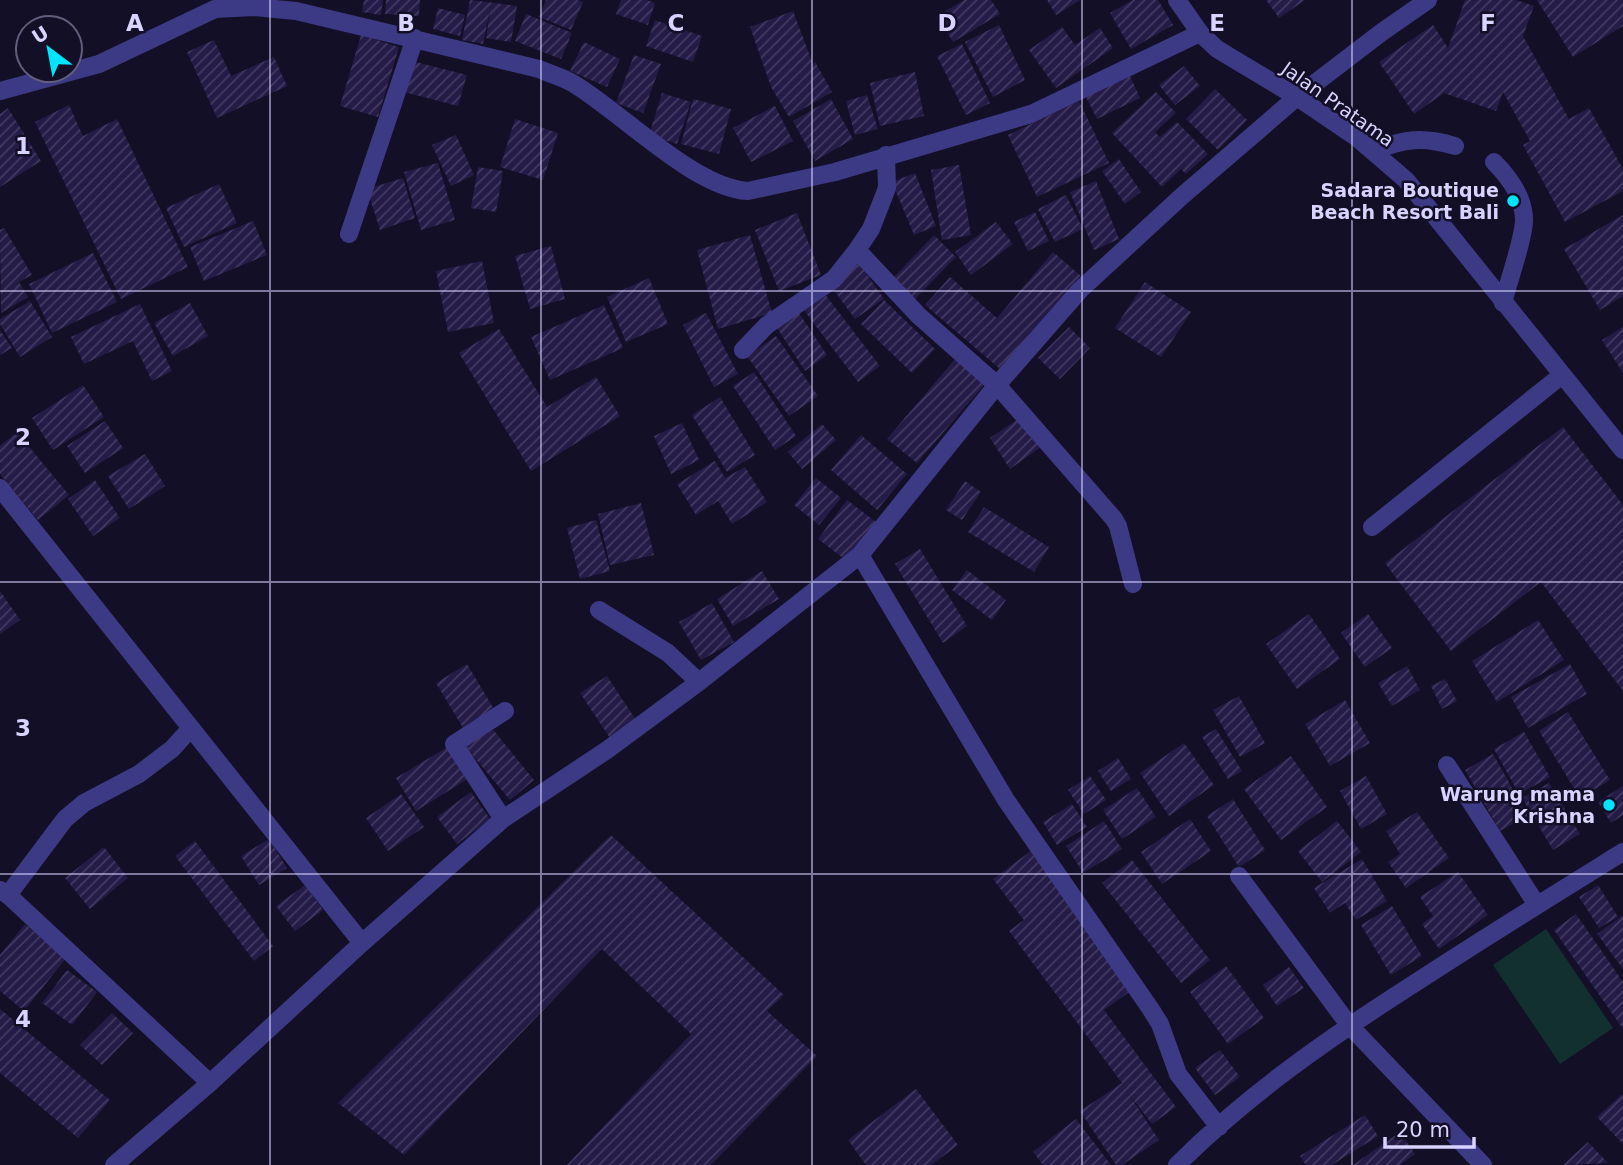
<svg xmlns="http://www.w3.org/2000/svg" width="1623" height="1165" viewBox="0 0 1623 1165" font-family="'DejaVu Sans',sans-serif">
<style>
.pitch{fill:#12302f}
.building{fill:url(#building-hatch)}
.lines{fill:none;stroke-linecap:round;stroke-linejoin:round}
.service{stroke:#3d3a85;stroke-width:18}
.minor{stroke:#3d3a85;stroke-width:18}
.tertiary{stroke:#3d3a85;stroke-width:18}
.grid{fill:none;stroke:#d9d4ff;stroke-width:2;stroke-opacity:0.55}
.poi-dot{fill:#00e5ff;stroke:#130f26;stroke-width:2.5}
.labels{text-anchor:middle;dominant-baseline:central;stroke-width:5;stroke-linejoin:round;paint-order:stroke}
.street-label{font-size:19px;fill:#d9d4ff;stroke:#130f26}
.poi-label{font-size:19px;font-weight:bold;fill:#d9d4ff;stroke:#130f26;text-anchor:end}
.grid-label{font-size:23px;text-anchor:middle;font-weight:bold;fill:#d9d4ff;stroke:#130f26;stroke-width:5;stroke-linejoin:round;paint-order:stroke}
</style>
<defs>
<pattern id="building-hatch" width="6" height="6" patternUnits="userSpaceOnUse" patternTransform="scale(1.75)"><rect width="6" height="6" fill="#241b47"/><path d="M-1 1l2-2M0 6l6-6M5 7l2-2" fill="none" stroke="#433b63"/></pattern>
</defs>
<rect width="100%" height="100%" fill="#130f26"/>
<!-- pitch -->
<path class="pitch" d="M1546,929L1613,1028L1560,1064L1493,965Z"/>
<!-- building -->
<path class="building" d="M364,0H383L381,15L362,12Z
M386,0H420L419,16L385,14Z
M470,0L517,6L511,42L486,38L491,5L483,44L462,40Z
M546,0H577L583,2L571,30L539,17Z
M621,0H647L655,3L648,25L616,14Z
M964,0H991L1000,14L953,42L937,16Z
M1047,0H1080L1056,15Z
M1133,0H1158L1173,25L1131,49L1110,13Z
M1266,0H1305L1279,18Z
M1465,0H1516L1534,6L1523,36L1569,119L1589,108L1623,169V191L1565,222L1523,145L1530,141L1503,92L1496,111L1444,93L1414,114L1379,62L1433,25L1448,48Z
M1537,0H1623V26L1573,57Z
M438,8L465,15L460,36L433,29Z
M793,11L813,64L815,62L832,92L789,117L771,87L750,27Z
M526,14L572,33L561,59L515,41Z
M655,20L702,36L693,62L646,46Z
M999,25L1025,80L993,97L965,42Z
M1062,27L1075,45L1100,28L1113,48L1056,88L1029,50Z
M361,35L399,47L378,117L340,106Z
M214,40L231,76L274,57L287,86L217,118L187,52Z
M584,42L620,59L607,87L570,71Z
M962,44L990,103L966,115L937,56Z
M634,55L661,64L643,113L616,103Z
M412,61L467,75L458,106L404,92Z
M1184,66L1200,86L1175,105L1159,85Z
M915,72L924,116L880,126L870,83Z
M1129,74L1140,98L1097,119L1085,95Z
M1215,89L1247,120L1218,150L1186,119Z
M1156,92L1176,113L1155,132L1160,137L1177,122L1208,154L1186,174L1181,169L1162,187L1112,133Z
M662,93L691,102L677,144L649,135Z
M867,95L878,129L855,135L846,101Z
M693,99L731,109L719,154L681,144Z
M831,99L853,139L815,161L793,121Z
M1079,101L1109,163L1037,197L1008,135Z
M69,105L83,136L117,119L188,267L121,299L35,122Z
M775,106L793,141L751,162L733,128Z
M8,108L41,161L0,187V114Z
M515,119L558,133L543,180L500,167Z
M456,135L474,175L451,186L432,145Z
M1119,159L1141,192L1125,204L1102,171Z
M438,163L455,220L421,230L404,172Z
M959,165L971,235L942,240L931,170Z
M478,167L503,171L496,212L471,208Z
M915,173L936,226L914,235L892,182Z
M403,178L415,218L380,230L367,189Z
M1096,181L1119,239L1094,250L1070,192Z
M219,184L237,223L184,247L166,208Z
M1066,195L1083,229L1055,242L1038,209Z
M1035,212L1049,241L1028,251L1014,222Z
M797,213L821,275L779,291L755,230Z
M1623,215V296L1600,310L1564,249Z
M253,221L267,255L204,281L190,247Z
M996,222L1013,244L971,275L955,252Z
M4,228L32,275L19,282L28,297L1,313L0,230Z
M750,235L772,313L718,329L697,250Z
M934,235L956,257L913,301L891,280Z
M551,246L565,299L530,309L515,256Z
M1053,252L1081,276L1000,369L925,305L950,277L997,318Z
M93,253L117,302L52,333L29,284Z
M482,261L494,323L448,332L436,271Z
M859,263L884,299L855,319L830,285Z
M649,278L668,324L626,342L607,297Z
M1145,282L1191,312L1161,357L1115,328Z
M824,293L880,366L858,382L803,309Z
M884,300L935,349L912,373L861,324Z
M30,301L52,337L20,357L0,324V319Z
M190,303L208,336L173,356L154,323Z
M140,304L172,371L152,381L133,341L84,364L71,337Z
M604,305L623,348L550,380L531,337Z
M706,313L738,374L714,387L683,325Z
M799,313L827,355L805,371L777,328Z
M1069,327L1090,348L1060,379L1038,358Z
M1623,327V373L1602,340Z
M499,329L547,407L596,377L620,416L531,471L459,353Z
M0,330L12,348L0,355Z
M776,336L818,396L789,416L747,356Z
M955,359L985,384L917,463L887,439Z
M754,372L796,436L775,450L733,386Z
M83,385L104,417L53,450L32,418Z
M720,397L755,455L727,472L692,415Z
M1021,417L1041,447L1010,469L990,438Z
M105,421L123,448L85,473L67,446Z
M682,423L699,460L671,474L654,436Z
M822,424L836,440L802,469L788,452Z
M1563,427L1623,505V691L1541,582L1451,651L1385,563Z
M17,432L69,495L38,520L0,474V446Z
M861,435L907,474L877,510L831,470Z
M145,454L165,486L129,509L108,476Z
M715,461L725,478L745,467L767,502L732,524L718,501L696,515L677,484Z
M816,478L841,498L819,525L794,505Z
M95,480L120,518L93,536L68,499Z
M965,481L981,492L962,520L946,510Z
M847,500L876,522L847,561L818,539Z
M641,503L654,555L610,565L598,514Z
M984,507L1049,547L1034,572L968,532Z
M596,520L610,571L580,579L567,528Z
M920,549L967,626L943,643L895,564Z
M967,570L1006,600L992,620L952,590Z
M762,571L779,599L733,626L717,599Z
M0,591L20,620L0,634Z
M712,603L734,642L701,660L679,622Z
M1309,614L1340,659L1297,689L1266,644Z
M1368,614L1392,648L1365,667L1341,633Z
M1538,620L1564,660L1497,702L1472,661Z
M467,664L494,709L463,728L436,683Z
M1570,664L1587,694L1528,728L1511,697Z
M1407,666L1420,690L1392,706L1378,683Z
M607,676L636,720L610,738L580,693Z
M1445,679L1457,701L1442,709L1431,686Z
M1239,696L1265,743L1240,757L1213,710Z
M1345,700L1370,743L1330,766L1305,724Z
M1568,712L1610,780L1580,798L1539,731Z
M490,726L534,780L510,800L465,746Z
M1216,729L1242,771L1228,779L1202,737Z
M1524,732L1550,777L1519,794L1494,749Z
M1184,743L1214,785L1169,816L1140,773Z
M449,746L469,778L416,811L396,778Z
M1493,754L1528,816L1500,831L1465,770Z
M1291,756L1327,807L1281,840L1244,789Z
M1118,758L1131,779L1111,791L1098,771Z
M1090,776L1106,800L1084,814L1068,790Z
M1366,776L1387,814L1361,829L1340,791Z
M1549,783L1580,834L1553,850L1522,798Z
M1623,786V815L1611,823L1598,802Z
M1137,788L1156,817L1122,839L1103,810Z
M471,792L490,819L457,844L437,817Z
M401,794L424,827L388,851L366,818Z
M1233,799L1265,850L1239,867L1207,816Z
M1072,804L1087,827L1057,845L1043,822Z
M1417,812L1449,858L1406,888L1388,862L1400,854L1386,831Z
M1190,819L1211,851L1162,884L1141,852Z
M1104,821L1122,849L1083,873L1066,846Z
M1337,821L1361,852L1322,882L1298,851Z
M611,835L784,995L767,1011L817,1056L711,1165H567L691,1034L602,949L404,1155L338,1103Z
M269,839L287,868L259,885L241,856Z
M195,841L273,946L254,961L175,856Z
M104,847L128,878L90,909L65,878Z
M1032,850L1135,988L1104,1010L1176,1107L1152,1124L1128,1093L1159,1140L1122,1165H1116L1080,1111L1122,1083L1009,931L1024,920L993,879Z
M1362,859L1387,901L1356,920L1345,903L1330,913L1314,888Z
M1132,860L1210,960L1181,983L1102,883Z
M1458,872L1488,915L1439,949L1422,924L1433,916L1420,897Z
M305,885L323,910L295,931L276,906Z
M1598,885L1618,917L1599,928L1579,897Z
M1392,906L1422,956L1391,975L1361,925Z
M1576,914L1623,982V1029L1554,930Z
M1623,915V969L1597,934Z
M25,924L67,957L24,1011L0,991V955Z
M1226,966L1264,1018L1228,1044L1190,992Z
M1289,967L1304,988L1277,1006L1263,985Z
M67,970L97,992L72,1025L42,1003Z
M0,1009L110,1100L78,1138L0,1073Z
M112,1013L133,1033L102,1065L80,1045Z
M1220,1050L1240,1077L1215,1095L1195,1068Z
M916,1089L958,1145L931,1165H866L848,1140Z
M1622,1094L1623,1096V1144L1597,1117Z
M1365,1115L1378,1136L1332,1165H1306L1300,1156Z
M1076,1119L1111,1165H1043L1033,1152Z
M1400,1132L1415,1154L1400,1165H1353Z
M1588,1142L1608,1163L1563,1165Z"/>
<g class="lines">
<!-- service -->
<path class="service" d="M1373,151C1404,139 1422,136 1455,146
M1494,162C1509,177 1523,196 1524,218C1525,235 1508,283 1503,303
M1372,527L1562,375
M8,895L65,819L84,803L139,774L172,749L191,728"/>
<!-- minor -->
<path class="minor" d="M0,91L99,64L215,9L254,7L296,11L539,69C550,74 563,77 574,84C621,112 694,188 748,191L835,172L1031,114L1200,33
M349,234L415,38
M857,250L919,316L997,385L1114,519L1118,526L1133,584
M743,350L767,325L834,279L857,250L871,229L887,188L886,155
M0,488L362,943
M860,555L1006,800L1150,1008L1160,1024L1178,1074L1219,1127
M599,610L668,653L699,682
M1447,765L1537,905
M503,819L454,744L505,711
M1239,876L1349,1025L1483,1165
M0,890L8,895L210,1083
M114,1165L210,1083L362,943L503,819L607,750L699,682L860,555L997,385L1080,290L1182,196L1297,97L1382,32L1428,0
M1177,1165C1247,1095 1329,1038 1412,985C1482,939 1552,896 1623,852"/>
<!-- tertiary -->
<path class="tertiary" d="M1177,0L1200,33L1217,49L1297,97L1356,137L1406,180L1623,450"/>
</g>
<!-- grid -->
<path class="grid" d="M270,0V1165M541,0V1165M812,0V1165M1082,0V1165M1352,0V1165M0,291H1623M0,582H1623M0,874H1623"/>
<!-- markers -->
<g class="poi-dot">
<circle cx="1513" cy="201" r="7"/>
<circle cx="1609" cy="805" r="7"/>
</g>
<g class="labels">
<!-- street labels -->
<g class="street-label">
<text transform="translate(1338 104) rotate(35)">Jalan Pratama</text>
</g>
<!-- poi labels -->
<g class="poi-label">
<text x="1499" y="190">Sadara Boutique<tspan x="1499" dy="22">Beach Resort Bali</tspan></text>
<text x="1595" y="794">Warung mama<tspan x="1595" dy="22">Krishna</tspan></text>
</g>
</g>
<g class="grid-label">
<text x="135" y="31">A</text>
<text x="406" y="31">B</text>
<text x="676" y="31">C</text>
<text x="947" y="31">D</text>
<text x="1217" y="31">E</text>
<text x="1488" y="31">F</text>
<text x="23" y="154">1</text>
<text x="23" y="445">2</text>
<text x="23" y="736">3</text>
<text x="23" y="1027">4</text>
</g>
<!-- north arrow -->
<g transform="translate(49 49) rotate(328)"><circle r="33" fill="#130f26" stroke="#625e7d" stroke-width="2"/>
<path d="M0-5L12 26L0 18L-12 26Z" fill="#00e5ff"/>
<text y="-10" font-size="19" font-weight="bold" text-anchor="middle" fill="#d9d4ff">U</text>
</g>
<!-- scale -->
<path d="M1385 1137v10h89v-10" fill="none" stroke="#d9d4ff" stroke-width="3.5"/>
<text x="1396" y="1137" font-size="21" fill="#d9d4ff" stroke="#130f26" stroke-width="5" paint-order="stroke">20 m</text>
</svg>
